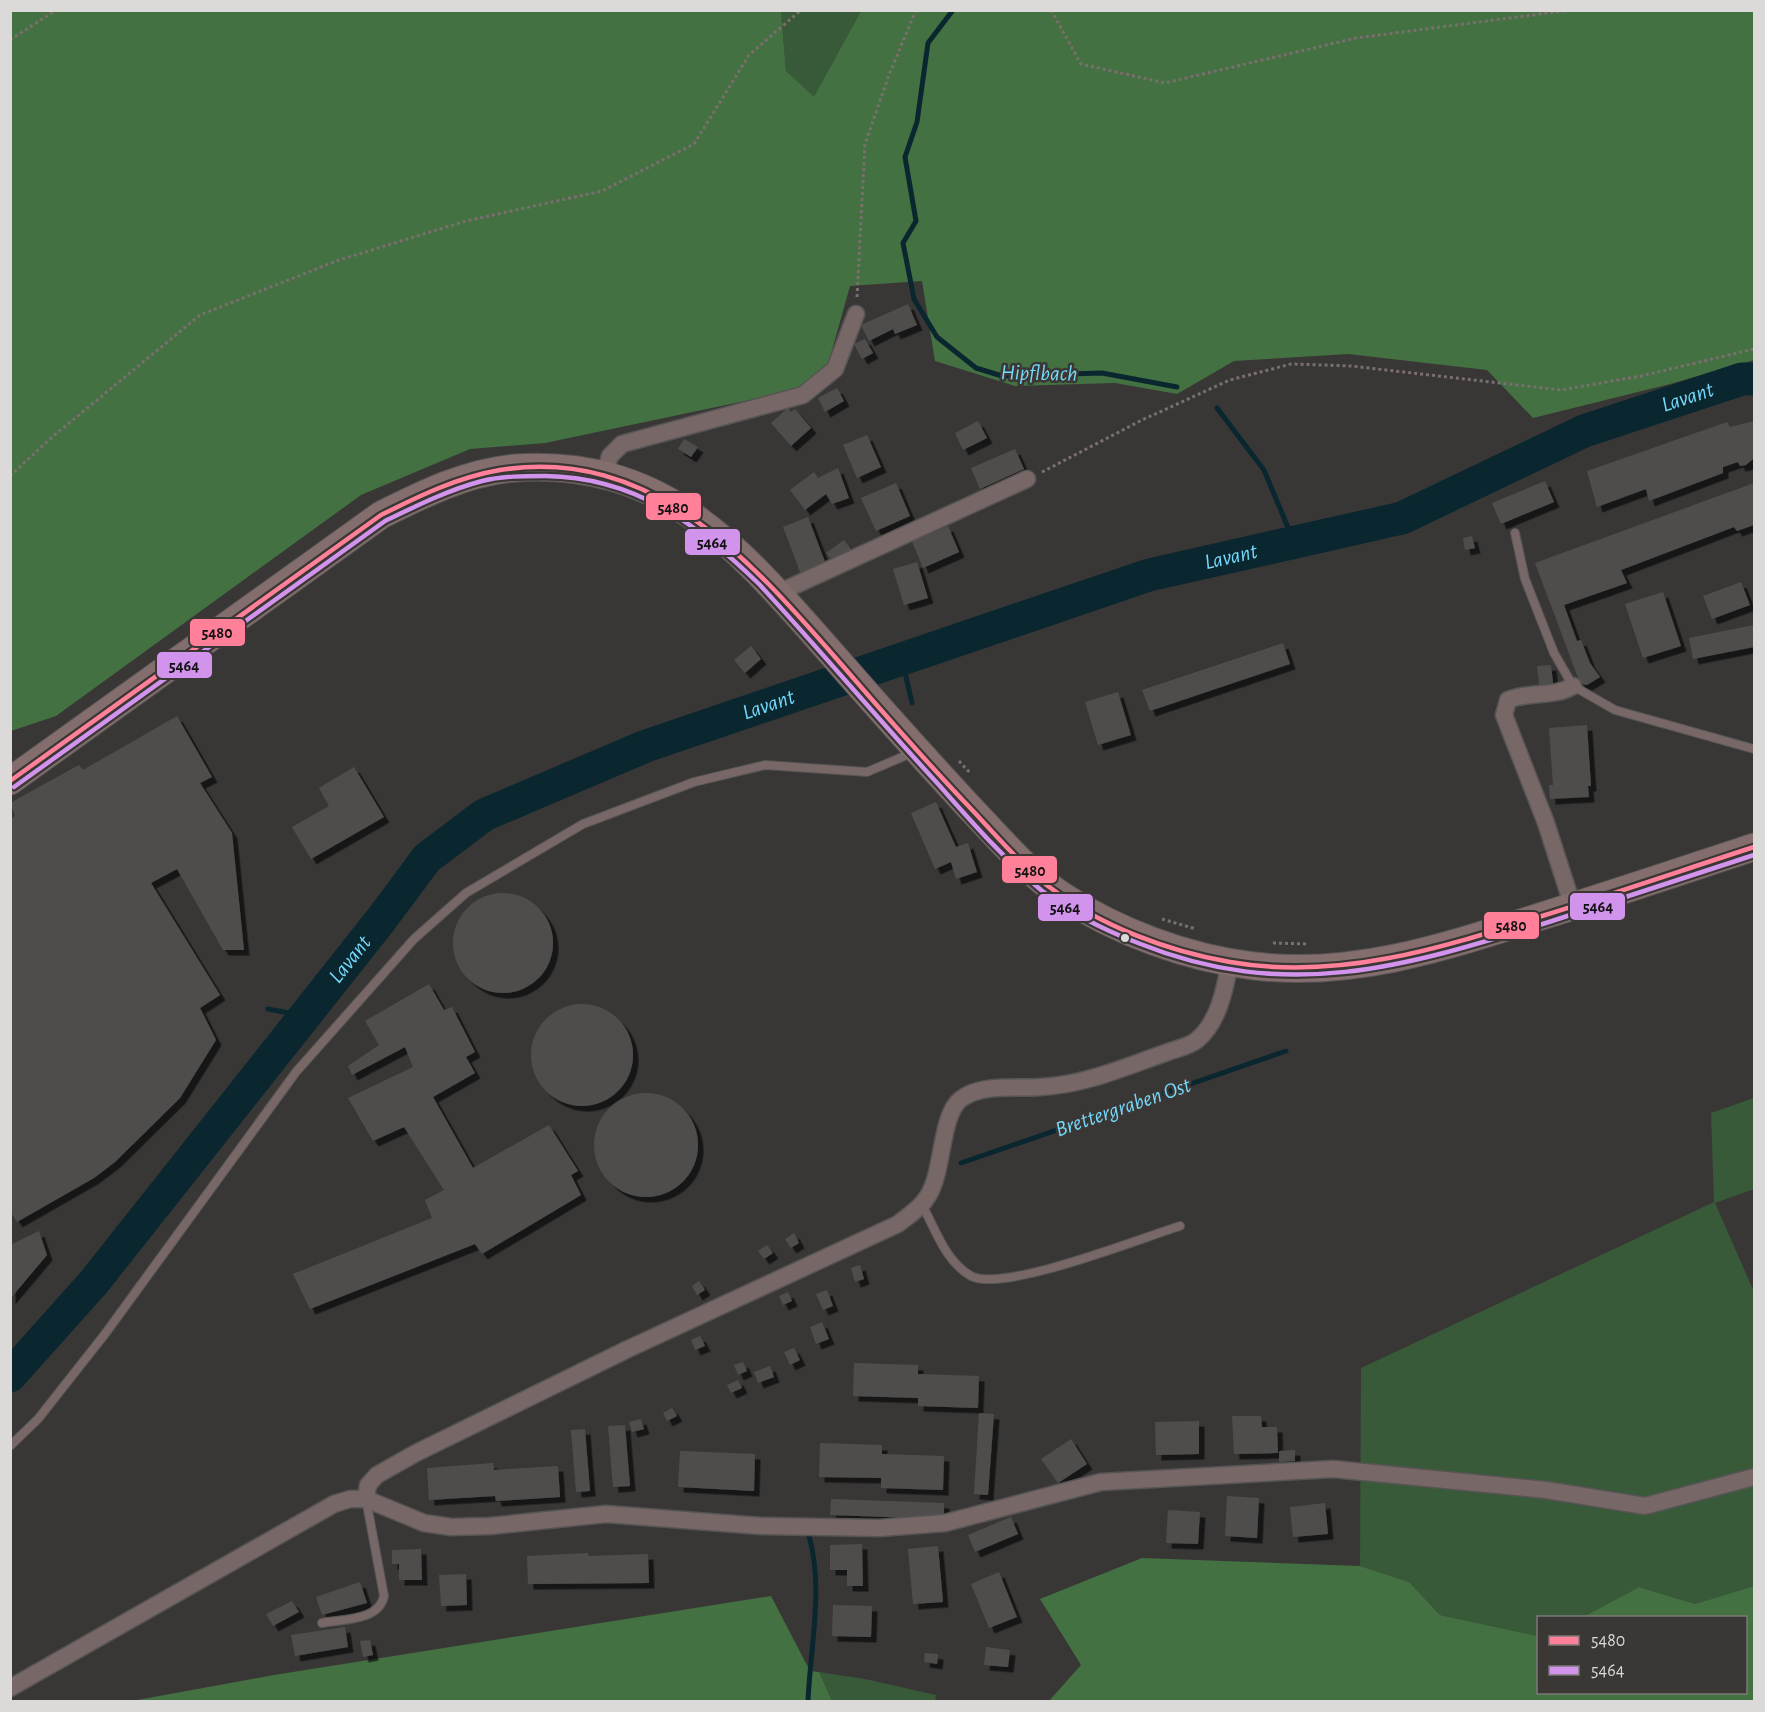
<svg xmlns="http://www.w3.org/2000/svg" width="1765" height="1712" viewBox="0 0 1765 1712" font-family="'Alegreya Sans',sans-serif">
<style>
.green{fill:#385a38}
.forest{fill:#437142}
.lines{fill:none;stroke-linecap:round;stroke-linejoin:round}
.stream{stroke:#0a2730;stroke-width:5}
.river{stroke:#0a2730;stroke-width:33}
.building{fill:#4f4d4c;filter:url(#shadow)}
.lane-casing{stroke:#565454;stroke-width:10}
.street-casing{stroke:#565454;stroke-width:19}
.primary-casing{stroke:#565454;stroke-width:29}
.path{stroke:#7a6f6e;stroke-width:3;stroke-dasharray:3 3;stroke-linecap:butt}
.lane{stroke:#776766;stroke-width:8}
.street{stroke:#776766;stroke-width:16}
.primary{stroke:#836e6d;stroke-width:27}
.bus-1-casing{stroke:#3a3735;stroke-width:9}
.bus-2-casing{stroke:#3a3735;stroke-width:9}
.bus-1{stroke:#ff8098;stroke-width:4.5}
.bus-2{stroke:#d193ec;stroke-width:4.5}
.bus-dot{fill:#dcdad9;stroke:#3a3735;stroke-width:2}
.labels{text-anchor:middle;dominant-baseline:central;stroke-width:5;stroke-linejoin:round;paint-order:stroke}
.water-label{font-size:22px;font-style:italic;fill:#75d9fb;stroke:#3a3735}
.line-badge{stroke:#3a3735;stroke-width:2}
.pale-badge-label{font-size:16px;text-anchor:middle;font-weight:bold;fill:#111}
</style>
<defs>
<filter id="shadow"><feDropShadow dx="5.5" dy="5.5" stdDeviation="0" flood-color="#0009"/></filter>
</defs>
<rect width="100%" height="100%" fill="#393736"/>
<!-- green -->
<path class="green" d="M781,11H861L814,98L786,71Z
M1754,1098V1189L1715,1203L1754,1292V1586L1695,1604L1639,1587L1583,1617L1538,1618V1636L1440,1615L1409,1582L1360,1566L1361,1368L1714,1202L1711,1113Z
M819,1672L865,1679L936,1695L935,1701H832Z"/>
<!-- forest -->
<path class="forest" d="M10,11H781L786,71L814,97L861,11H1754V360L1670,384L1533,418L1487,370L1348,354L1234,361L1177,394L1115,383L1015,386L935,361L922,281L850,286L827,368L797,390L545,443L470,449L361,495L56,716L11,731Z
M1142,1558L1360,1566L1409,1582L1440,1615L1538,1636V1692H1746V1618L1583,1617L1639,1587L1695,1604L1754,1586V1701H1049L1081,1665L1040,1599Z
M771,1596L810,1671L819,1672L832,1701H132L274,1675Z"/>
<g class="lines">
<!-- stream -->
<path class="stream" d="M953,10L928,43L917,122L905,157L916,221L903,243L914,299L937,337L976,368L1002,376L1102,373L1177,387
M1217,408L1264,470L1294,542
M902,659L912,703
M268,1009L305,1016
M961,1163L1286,1051
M808,1702C810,1648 824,1588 809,1536"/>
<!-- river -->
<path class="river" id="s1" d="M10,1376L94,1282L380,921L427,858L484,815L646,746L1149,575L1402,518L1584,431L1742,379H1754"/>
</g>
<!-- building -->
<path class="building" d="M908,304L917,325L895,334L893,329L869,341L861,325Z
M865,339L873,353L862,359L854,344Z
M837,388L844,401L825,412L818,398Z
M788,408L791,412L795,409L811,428L791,446L771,423Z
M978,421L987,438L963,450L955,433Z
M1754,421V458L1746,465L1740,466L1738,462L1723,467V473L1649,501L1646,489L1597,507L1587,471L1727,422L1730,427Z
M867,435L881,467L857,478L843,445Z
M684,439L698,447L691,457L678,449Z
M1015,449L1024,469L980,489L971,468Z
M838,468L849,498L832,504L826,494L805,510L790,490L814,472L818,478Z
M1545,481L1554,502L1501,524L1492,503Z
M896,483L910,516L876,531L861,498Z
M1754,483V525L1737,531L1734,527L1621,570L1627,583L1564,605L1577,641L1581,640L1590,663L1600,677L1587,685L1580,683L1535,563Z
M808,517L827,567L802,577L783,527Z
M948,526L959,552L923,568L912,541Z
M1472,536L1475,548L1465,550L1463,538Z
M844,540L853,551L835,564L826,553Z
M917,562L928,598L904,605L893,569Z
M1741,582L1750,605L1712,619L1703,596Z
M1663,592L1681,646L1643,658L1625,604Z
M1754,625V647L1693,659L1689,638Z
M1283,643L1290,664L1150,711L1142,690Z
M751,646L761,659L745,673L734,660Z
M1551,665L1554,691L1540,692L1537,666Z
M1118,692L1131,735L1098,745L1085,702Z
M177,716L212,777L200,783L232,833L244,950H223L177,869L151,883L220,995L200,1008L216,1040L180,1098L115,1162L94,1178L17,1222L10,1211V819L15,816L10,803L79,765L83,770Z
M1587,725L1591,786H1588L1589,797L1550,799L1549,785H1553L1549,728Z
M354,767L384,817L311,859L292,827L329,806L319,788Z
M936,802L956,847L968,843L977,872L956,879L951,862L935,869L911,813Z
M453 943a50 50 0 1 1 100 0a50 50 0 1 1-100 0Z
M429,984L444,1010L452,1007L475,1052L466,1057L475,1073L433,1097L473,1168L549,1125L578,1171L571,1175L581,1195L482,1254L475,1244L310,1309L293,1274L432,1218L425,1200L444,1190L404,1127L373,1141L348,1098L413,1067L405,1047L352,1075L348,1066L379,1045L365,1021Z
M531 1055a51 51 0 1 1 102 0a51 51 0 1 1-102 0Z
M594 1145a52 52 0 1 1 104 0a52 52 0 1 1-104 0Z
M39,1231L47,1255L10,1299V1245Z
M794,1233L799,1243L791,1248L785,1239Z
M767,1245L773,1253L764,1259L758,1251Z
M860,1265L864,1279L855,1282L851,1268Z
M699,1281L705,1290L697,1295L692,1286Z
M827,1290L833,1306L823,1310L816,1294Z
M788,1292L792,1301L783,1305L779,1296Z
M822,1322L829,1339L816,1344L810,1327Z
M700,1336L705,1346L695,1350L691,1340Z
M794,1348L800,1360L790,1365L784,1352Z
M743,1362L747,1371L738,1375L734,1365Z
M854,1363L918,1365V1374L979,1376L978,1408L918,1406V1398L853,1396Z
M770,1366L774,1377L758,1383L754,1372Z
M738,1380L742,1388L731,1393L727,1385Z
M672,1408L677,1416L667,1421L663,1413Z
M979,1413L994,1414L988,1495L974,1494Z
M1232,1416H1261L1262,1427H1277L1278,1453L1234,1454Z
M641,1419L644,1429L632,1432L629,1422Z
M1199,1421V1454L1156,1455L1155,1422Z
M625,1425L630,1486L613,1487L608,1426Z
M585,1429L590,1491L576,1492L571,1430Z
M1071,1439L1087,1464L1058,1483L1041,1459Z
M820,1443L882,1445V1454L944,1456L943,1490L881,1488V1478L819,1477Z
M1295,1450V1461L1279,1462V1451Z
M680,1451L755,1454L754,1491L678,1487Z
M493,1463L494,1470L558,1466L560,1497L496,1501L495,1496L429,1500L427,1468Z
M1227,1496L1259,1498L1257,1538L1225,1536Z
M831,1499L944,1503V1519L830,1515Z
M1325,1503L1328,1534L1293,1537L1290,1507Z
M1168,1510L1200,1512L1198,1544L1166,1543Z
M1011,1517L1018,1534L975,1552L968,1535Z
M862,1544L863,1586H847V1570H830V1545Z
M938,1546L943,1602L913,1604L908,1549Z
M421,1549L422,1580H399V1564H392V1550Z
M588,1553L589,1556L648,1554L649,1583L528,1584L527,1556Z
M999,1572L1017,1617L989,1628L971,1584Z
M466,1574L467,1605L441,1606L439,1575Z
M360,1582L367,1603L322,1615L316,1597Z
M292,1601L299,1612L273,1626L266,1614Z
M833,1605L872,1606L871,1637L832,1636Z
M345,1627L348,1647L295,1656L291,1635Z
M370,1640L373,1655L363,1657L360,1641Z
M986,1647L1010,1650L1008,1667L984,1665Z
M925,1653L938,1654L937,1664L924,1662Z"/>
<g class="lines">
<!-- lane casing -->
<g class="lane-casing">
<path id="lane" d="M1515,533L1525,579L1554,653L1573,686L1615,710L1754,749
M922,1205C936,1230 945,1261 971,1276C1003,1293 1141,1238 1180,1226
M10,1446L38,1419L105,1334L296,1072L414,939L466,893L583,824L694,782L765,765L867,772L914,752
M322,1623C343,1619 379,1621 384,1596L366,1499"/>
</g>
<!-- street casing -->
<g class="street-casing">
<path id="street" d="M604,475L610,456L622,444L803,395L835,369L856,314
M778,593L1027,479
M1573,686C1553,698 1529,691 1508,700L1504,715L1546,823L1573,907
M366,1499L368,1485L377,1475L416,1453L628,1349L898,1224C909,1215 921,1208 928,1196C944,1171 940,1115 961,1099C982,1083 1016,1089 1041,1087C1085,1085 1127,1066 1168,1052C1176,1049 1190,1046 1197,1040C1219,1022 1225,988 1230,962
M10,1688L334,1504L350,1499H366L424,1523L451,1527L490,1526L606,1514L761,1526L880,1528L945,1523L1101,1482L1333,1469L1546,1490L1645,1506L1754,1477"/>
</g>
<!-- primary casing -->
<g class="primary-casing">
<path id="primary" d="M10,781L381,515C423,494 467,472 515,468C666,458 740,550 831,653C876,705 922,756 969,807C998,837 1027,872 1061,895C1117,932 1187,958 1254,966C1355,978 1448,946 1542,916C1613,894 1684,870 1754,847"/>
</g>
<!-- path -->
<path class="path" d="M1051,10L1081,64L1165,83L1356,38L1571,10
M10,40L56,10
M857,297L865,144L889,75L916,10
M1042,472L1142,420L1230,380L1291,364L1351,366L1561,390L1641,376L1754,349
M10,476L51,438L200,315L339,260L466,221L602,191L694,144L749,55L801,10
M959,761L971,774
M1162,919L1196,929
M1273,943L1308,944"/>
<!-- lane -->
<use href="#lane" class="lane"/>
<!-- street -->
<use href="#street" class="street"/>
<!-- primary -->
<use href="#primary" class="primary"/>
<!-- bus-1 casing -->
<g class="bus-1-casing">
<path id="bus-1" d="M10,781L381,515C419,496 458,477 500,470C653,446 751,561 842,665C885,715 929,765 975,813C998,838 1021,864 1048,886C1100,926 1167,951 1230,962C1338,981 1441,948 1542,916C1613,894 1683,870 1754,847"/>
</g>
<!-- bus-2 casing -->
<g class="bus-2-casing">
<path id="bus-2" d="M14,787L385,521C416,506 448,490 482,481C503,476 524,476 545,476C636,477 697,524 759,584C820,650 878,719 939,785C971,821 1004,859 1041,890C1070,913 1104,930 1138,943C1287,1003 1404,967 1549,922C1617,900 1686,877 1754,855"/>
</g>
<!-- bus-1 -->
<use href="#bus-1" class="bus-1"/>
<!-- bus-2 -->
<use href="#bus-2" class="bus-2"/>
</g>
<!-- markers -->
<circle class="bus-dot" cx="1125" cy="938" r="5"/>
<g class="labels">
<!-- water labels -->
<g class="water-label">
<text transform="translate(1039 373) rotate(1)">Hipflbach</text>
<text stroke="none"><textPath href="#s1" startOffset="2014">Lavant</textPath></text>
<text stroke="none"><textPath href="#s1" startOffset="1528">Lavant</textPath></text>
<text stroke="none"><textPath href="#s1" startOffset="1042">Lavant</textPath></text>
<text stroke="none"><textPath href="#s1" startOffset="538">Lavant</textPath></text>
<text transform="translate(1123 1107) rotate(-19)">Brettergraben Ost</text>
</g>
</g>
<g class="line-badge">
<rect x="645" y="492" width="57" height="29" rx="6" fill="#ff8098"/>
<rect x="684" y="528" width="57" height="28" rx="6" fill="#d193ec"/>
<rect x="189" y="618" width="57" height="29" rx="6" fill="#ff8098"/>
<rect x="156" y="651" width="57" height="28" rx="6" fill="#d193ec"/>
<rect x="1001" y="855" width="57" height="29" rx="6" fill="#ff8098"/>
<rect x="1569" y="892" width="57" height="29" rx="6" fill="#d193ec"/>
<rect x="1037" y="893" width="57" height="29" rx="6" fill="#d193ec"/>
<rect x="1483" y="911" width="57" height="29" rx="6" fill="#ff8098"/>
</g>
<g class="pale-badge-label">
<text x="673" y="513">5480</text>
<text x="712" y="548">5464</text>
<text x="217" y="638">5480</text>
<text x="184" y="671">5464</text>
<text x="1030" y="876">5480</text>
<text x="1598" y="912">5464</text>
<text x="1065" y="913">5464</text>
<text x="1511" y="931">5480</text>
</g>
<!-- border -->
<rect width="1765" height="1712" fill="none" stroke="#dcdad9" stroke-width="24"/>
<!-- legend -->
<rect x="1537" y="1616" width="210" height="78" fill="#3a3735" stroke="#7b7877" stroke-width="1.5"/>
<rect x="1549" y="1636" width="30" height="9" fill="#ff8098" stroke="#7b7877" stroke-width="1.5"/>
<text x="1591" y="1646" font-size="18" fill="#dcdad9">5480</text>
<rect x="1549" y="1666" width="30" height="9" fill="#d193ec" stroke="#7b7877" stroke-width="1.5"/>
<text x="1591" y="1676" font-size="18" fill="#dcdad9">5464</text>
</svg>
